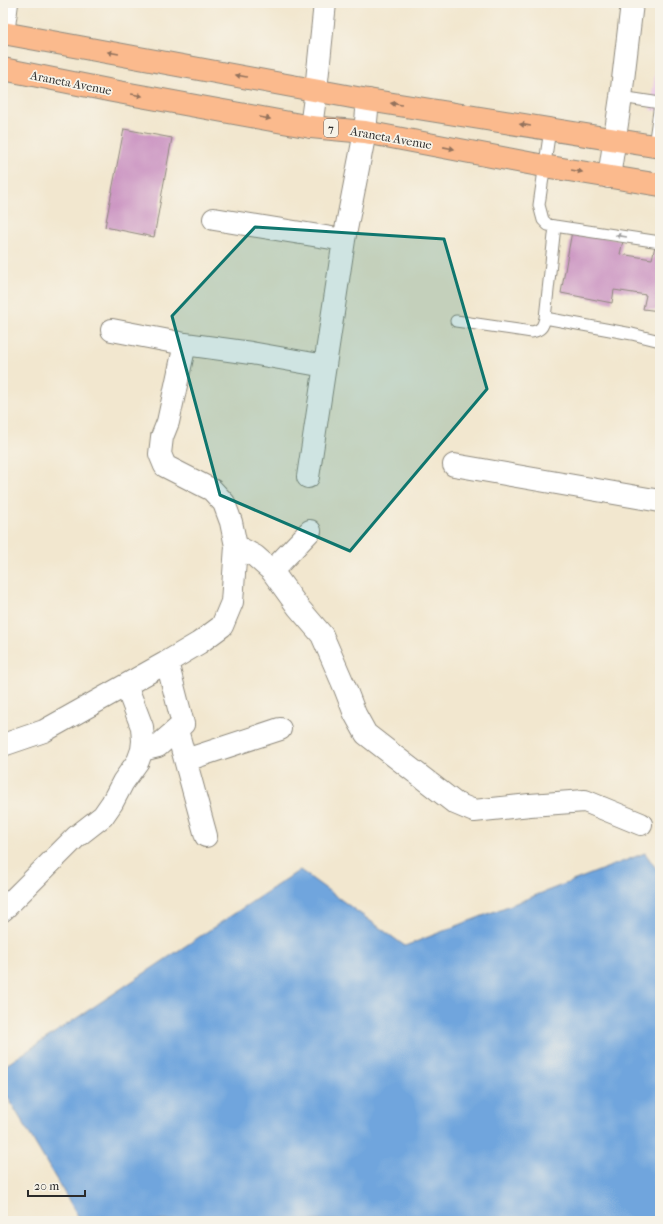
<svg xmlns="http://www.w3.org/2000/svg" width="663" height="1224" viewBox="0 0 663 1224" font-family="'IM FELL French Canon',serif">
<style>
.built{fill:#edd0e8}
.water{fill:#6fa5dd;stroke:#4d6884}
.building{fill:#cc96c3}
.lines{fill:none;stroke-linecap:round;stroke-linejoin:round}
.service-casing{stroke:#8e897d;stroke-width:13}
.minor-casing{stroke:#8e897d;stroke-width:24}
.primary-casing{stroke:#8e897d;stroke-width:24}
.service{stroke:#fff;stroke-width:11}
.minor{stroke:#fff;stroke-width:22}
.primary{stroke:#fbba8d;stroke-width:22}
.oneway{fill:#93725c}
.oneway2{fill:#a0a0a0}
.marked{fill:#0f766e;fill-opacity:0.2;stroke:#0f766e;stroke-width:3;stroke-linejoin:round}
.labels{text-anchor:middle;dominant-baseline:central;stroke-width:3.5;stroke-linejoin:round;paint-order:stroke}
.shield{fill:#f7f3e8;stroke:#686764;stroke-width:1}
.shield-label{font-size:11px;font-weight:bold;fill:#2b2b2b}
.street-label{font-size:12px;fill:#2b2b2b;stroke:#f7f3e8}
</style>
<rect width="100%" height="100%" fill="#f7f3e8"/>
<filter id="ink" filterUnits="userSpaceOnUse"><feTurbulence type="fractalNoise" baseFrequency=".025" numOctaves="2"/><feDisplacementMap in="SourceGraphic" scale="8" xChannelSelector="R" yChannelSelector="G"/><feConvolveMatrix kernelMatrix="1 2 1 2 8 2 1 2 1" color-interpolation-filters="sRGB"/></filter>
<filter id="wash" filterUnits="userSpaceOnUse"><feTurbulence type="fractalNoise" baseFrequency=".012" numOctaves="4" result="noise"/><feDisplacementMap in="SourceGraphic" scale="16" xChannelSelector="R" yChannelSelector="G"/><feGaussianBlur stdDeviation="0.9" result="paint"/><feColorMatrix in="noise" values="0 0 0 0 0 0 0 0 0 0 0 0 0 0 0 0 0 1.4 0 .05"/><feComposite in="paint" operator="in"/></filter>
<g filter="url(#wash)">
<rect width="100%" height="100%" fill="#f2e7cf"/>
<!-- built -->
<path class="built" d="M660,37V111L650,110Z"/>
<!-- water -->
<path class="water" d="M645,853L660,874V1221H81L3,1089V1067L300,870L405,946Z"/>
<g id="blocks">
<!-- building -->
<path class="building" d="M124,129L172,138L154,237L105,227Z
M572,231L623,241L620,254L652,259L655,246L660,247V311L643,309L646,295L614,290L612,303L561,293Z"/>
</g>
</g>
<g filter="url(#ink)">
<use href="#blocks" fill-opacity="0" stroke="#8e897d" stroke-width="1"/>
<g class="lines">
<!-- service casing -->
<g class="service-casing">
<path id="service" d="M621,97L660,103
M550,129L539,205L543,220L548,225L660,242
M654,146L660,104
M555,226L545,318L632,334L660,341
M456,321L532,332C541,330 543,327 545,318"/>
</g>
<!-- minor casing -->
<g class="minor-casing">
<path id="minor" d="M3,34L7,3
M311,127L316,90L325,3
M609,177L621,97L632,3
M214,219L344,240
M112,330L185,344
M454,465L660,501
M308,477L344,240L365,132L368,100
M236,546L255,556L272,571L298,607L322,635L345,688L355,714L366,734L455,803L474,811L530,805L585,801L641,824
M272,571L310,531
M177,730L206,836
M3,745L44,731L167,662L199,643L222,626L232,602L236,546L231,522L224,503L212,490L165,466L160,454L162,437L168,422L185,344L251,353L325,366
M142,750L158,746L183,724L167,662
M186,760L280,729
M3,910L76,837L103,816L112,803L123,782L138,761L142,750L143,741L142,727L126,685"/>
</g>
<!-- primary casing -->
<g class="primary-casing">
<path id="primary" d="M3,33L368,100L660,147
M3,69L113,91L311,127L365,132L544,166L660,185"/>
</g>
<!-- service -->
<use href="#service" class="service"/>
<!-- minor -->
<use href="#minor" class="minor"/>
<!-- primary -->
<use href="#primary" class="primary"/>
</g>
<!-- one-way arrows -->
<defs><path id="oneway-solid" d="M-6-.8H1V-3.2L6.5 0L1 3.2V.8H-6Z"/></defs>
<g class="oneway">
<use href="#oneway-solid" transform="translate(113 53) rotate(-170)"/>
<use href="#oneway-solid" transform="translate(241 76) rotate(-170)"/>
<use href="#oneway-solid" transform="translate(137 95) rotate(10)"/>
<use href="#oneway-solid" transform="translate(396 104) rotate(-171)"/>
<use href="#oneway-solid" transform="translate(265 118) rotate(10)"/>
<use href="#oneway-solid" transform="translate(525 125) rotate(-171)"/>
<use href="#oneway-solid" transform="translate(449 148) rotate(11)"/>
<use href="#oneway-solid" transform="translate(577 171) rotate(10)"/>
</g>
<use class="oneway2" href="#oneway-solid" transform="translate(621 236) rotate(-171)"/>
</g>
<!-- marked area -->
<path class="marked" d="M255,227L444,239L487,389L350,551L220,495L172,316Z"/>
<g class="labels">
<!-- shield labels -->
<rect class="shield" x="324" y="119" width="14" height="18" rx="3"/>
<g class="shield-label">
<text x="331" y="128">7</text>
</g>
<!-- street labels -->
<g class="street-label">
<text transform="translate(71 83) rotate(11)">Araneta Avenue</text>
<text transform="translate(391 138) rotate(10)">Araneta Avenue</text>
</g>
</g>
<!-- margin -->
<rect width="663" height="1224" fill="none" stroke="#f7f3e8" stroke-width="16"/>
<!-- scale -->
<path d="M28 1190v6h57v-6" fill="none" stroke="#2b2b2b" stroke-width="2"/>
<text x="34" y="1190" font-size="12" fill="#2b2b2b" stroke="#f7f3e8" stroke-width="3" paint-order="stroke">20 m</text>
</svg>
